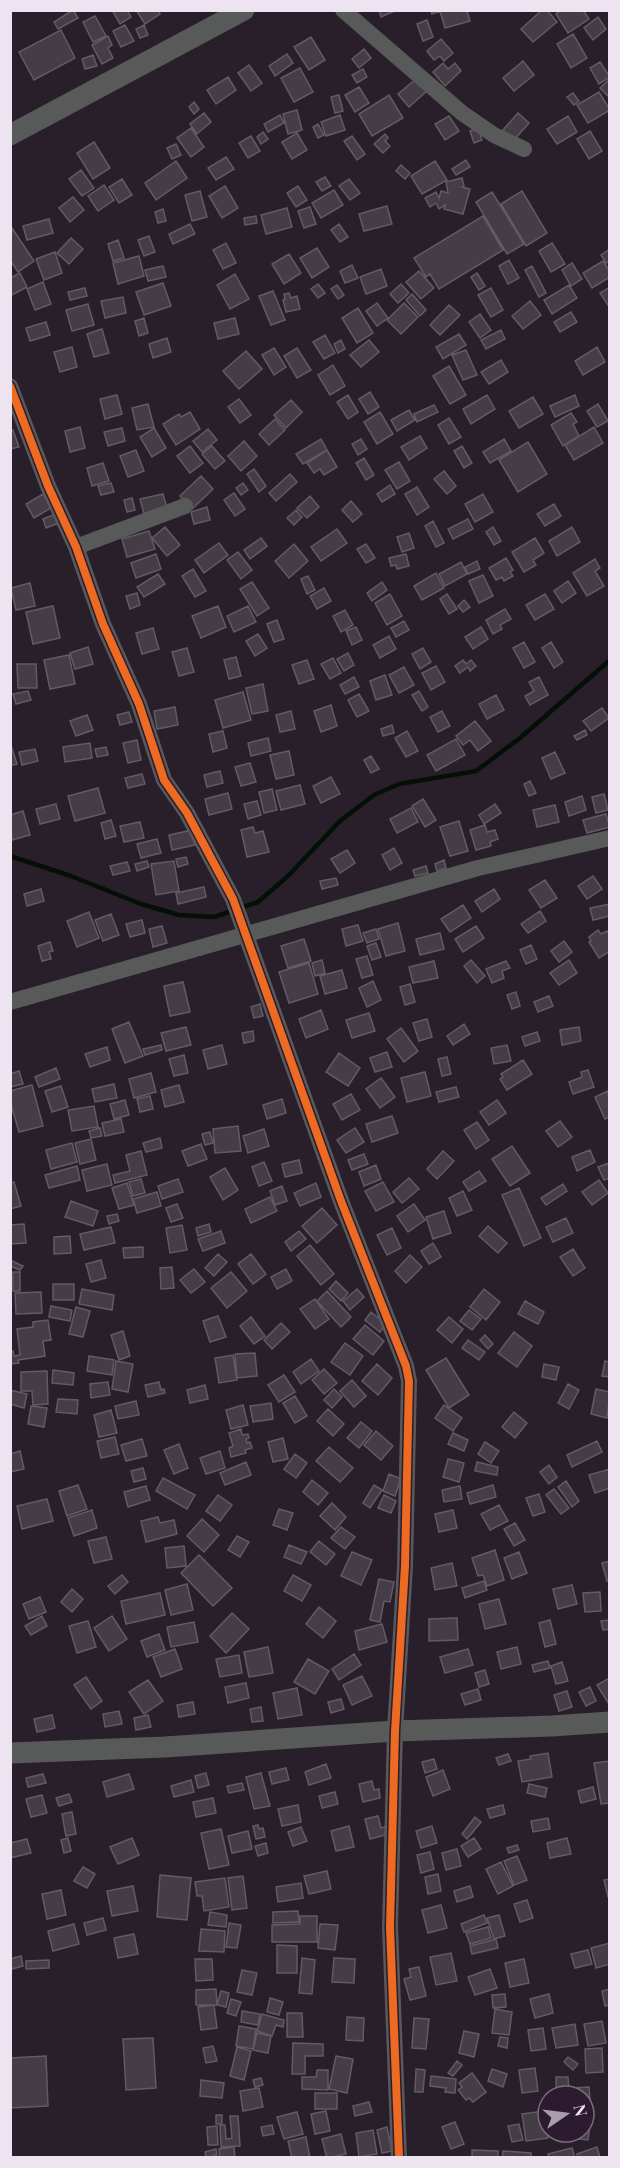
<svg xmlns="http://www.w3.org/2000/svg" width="620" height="2168" viewBox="0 0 620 2168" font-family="'Playfair Display',serif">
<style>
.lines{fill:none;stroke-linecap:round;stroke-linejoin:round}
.stream{stroke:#041006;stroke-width:4.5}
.building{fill:#443d46;stroke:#625a64;stroke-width:1.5}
.minor{stroke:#585a5a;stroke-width:16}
.tertiary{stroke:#585a5a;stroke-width:21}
.cycleway-casing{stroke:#2c1b2e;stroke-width:11}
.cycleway{stroke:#ed6a23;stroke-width:8}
</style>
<rect width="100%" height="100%" fill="#281f2a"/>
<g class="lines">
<!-- stream -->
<path class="stream" d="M10,856L71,876L141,904L179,915L214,917L232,911
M240,908L258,902L288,876L340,821L374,795L399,784L476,771L520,738L610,660"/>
</g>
<!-- building -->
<path class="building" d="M73,10L78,18L58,29L54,22Z
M112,10H127L131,17L120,24Z
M136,10H158L160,14L145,24Z
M379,10H397L381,17Z
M431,10H469L467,11L470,21L445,28L440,11L432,14Z
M542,10H547L557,22L533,42L521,29Z
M561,10H583L589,19L568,33L556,14Z
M95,16L106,36L93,42L83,22Z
M598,17L606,29L593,40L584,28Z
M427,20L433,37L423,41L417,24Z
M125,25L134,41L121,47L113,31Z
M144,25L148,35L140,38L136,29Z
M61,30L75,58L34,80L19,52Z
M573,34L587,58L571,68L557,44Z
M108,36L112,45L108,48L113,58L102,64L92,45Z
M311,37L325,60L309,70L294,47Z
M441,39L453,53L444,61L440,56L434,60L427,51Z
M364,49L371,58L359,68L352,59Z
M287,54L293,63L275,76L269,66Z
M93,55L97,66L85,69L82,59Z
M523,61L534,75L514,91L503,78Z
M600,62L610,77L599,84L590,68Z
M443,63L448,69L455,63L461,71L445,86L433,72Z
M249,65L262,83L251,91L238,73Z
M300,68L313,92L294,102L281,78Z
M363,69L367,77L357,83L352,75Z
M228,77L236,90L216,104L207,90Z
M417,78L428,90L409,107L398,94Z
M610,79V95L608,96L600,88Z
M359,87L369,103L355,112L345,95Z
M599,92L610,110L588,123L577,105Z
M573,93L579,101L574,105L567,97Z
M339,95L343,111L335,113L331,97Z
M389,95L403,118L372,136L359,114Z
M194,102L199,109L194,114L189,107Z
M297,110L302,130L288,134L283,114Z
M204,113L211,122L197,134L190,124Z
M518,113L529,123L514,140L503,130Z
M280,115L284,123L268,132L264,124Z
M340,115L345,130L326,136L321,122Z
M449,116L459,131L445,140L435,124Z
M568,116L577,132L557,144L547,129Z
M318,124L324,135L318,138L313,127Z
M191,128L204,147L191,157L177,138Z
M478,128L482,140L474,143L470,131Z
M590,131L602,151L589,159L577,139Z
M263,132L268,139L261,144L257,137Z
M297,133L307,150L292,159L282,142Z
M385,134L388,138L385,141L390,146L383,153L374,144Z
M251,136L260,151L248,158L239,143Z
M352,136L365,154L357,160L344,141Z
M94,142L110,168L93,179L77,153Z
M176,144L181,155L172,159L167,148Z
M226,157L234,169L216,180L208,168Z
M466,160L470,167L456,175L452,169Z
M176,161L187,178L156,200L145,183Z
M435,161L447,180L422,194L411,176Z
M401,165L410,173L405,179L396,171Z
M81,170L94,188L82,196L69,179Z
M325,177L331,186L322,191L316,182Z
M462,178L464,186L462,187L470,189L463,214L444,209L445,205L439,209L436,203L430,207L425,198L436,192L439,198L441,191L448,193L446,182Z
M122,179L132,195L119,203L109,187Z
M349,179L360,193L350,200L339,186Z
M104,185L114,200L98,211L88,196Z
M225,186L238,208L222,218L209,196Z
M298,186L307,200L296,207L287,193Z
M334,190L343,205L321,218L312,203Z
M200,191L207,217L192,221L185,195Z
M522,191L547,233L526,246L501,204Z
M492,192L524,244L507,254L476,202Z
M73,197L84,210L70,222L59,208Z
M387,206L392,224L364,231L359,214Z
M310,207L316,224L304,228L298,211Z
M287,208L292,227L266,234L261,215Z
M163,209L166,221L158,223L155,212Z
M256,216L257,223L245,225L244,218Z
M483,216L503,250L439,289L430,274L426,277L414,258Z
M49,219L53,233L27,240L23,226Z
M190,224L195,234L173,244L169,234Z
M339,224L348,237L340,242L331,230Z
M12,228L34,261L18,272L10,260Z
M149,236L155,252L144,256L138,240Z
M71,238L83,249L69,264L57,253Z
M118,240L124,258L113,261L108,244Z
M226,243L236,263L223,269L213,250Z
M552,243L565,264L551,272L539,251Z
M317,248L329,267L312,278L300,258Z
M610,249V261L606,263L601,255Z
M55,252L62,273L44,280L36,259Z
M289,254L301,273L284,284L272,264Z
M139,256L144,276L118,284L113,263Z
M509,260L519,278L508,284L499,266Z
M603,261L610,272V277L592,288L583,273Z
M572,263L582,279L571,286L562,270Z
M352,265L358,278L345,283L340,271Z
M163,266L166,277L148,281L145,270Z
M532,266L546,293L539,297L525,270Z
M381,269L387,286L366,294L360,277Z
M419,271L434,288L421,299L406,282Z
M20,273L27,287L10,296V278Z
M477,273L485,286L479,290L471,277Z
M235,274L249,299L230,309L217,285Z
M43,282L51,304L35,310L27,289Z
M163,283L171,306L144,315L136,292Z
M318,284L325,293L318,298L311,289Z
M401,284L409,293L398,303L390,294Z
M337,285L344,295L338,299L331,289Z
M569,285L577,298L552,314L544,300Z
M610,287V308L600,293Z
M85,288L87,296L70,300L68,292Z
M491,288L503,310L491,317L478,295Z
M273,291L285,320L271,325L259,296Z
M289,293L291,298L297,296L300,309L286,312L283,300L285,299L284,294Z
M412,294L426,310L420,316L406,300Z
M123,297L126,313L105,318L101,301Z
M530,301L541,315L523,329L512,316Z
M377,303L388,318L377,326L366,311Z
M404,303L418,317L401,334L387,320Z
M88,304L94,325L72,331L66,310Z
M449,305L460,315L440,335L430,325Z
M358,308L373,333L357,343L342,318Z
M571,312L577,322L560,332L554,322Z
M480,314L491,330L480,338L469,322Z
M144,318L148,333L139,336L135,321Z
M235,318L239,334L218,339L214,323Z
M46,322L50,335L30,341L26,328Z
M102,329L109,353L94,357L87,334Z
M501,330L505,339L486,349L481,340Z
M459,334L466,345L443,359L436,347Z
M325,335L335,353L324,359L313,342Z
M167,338L171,352L153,358L149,344Z
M341,340L345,349L338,353L334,344Z
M369,340L379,352L361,367L350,355Z
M72,347L77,367L60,372L54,352Z
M597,347L605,362L583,375L575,361Z
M274,348L286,367L274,375L262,355Z
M297,348L311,370L297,378L284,356Z
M466,350L477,375L463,380L452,355Z
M246,351L262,369L239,389L223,371Z
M501,360L508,372L489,384L481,372Z
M333,365L345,386L330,395L318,375Z
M449,366L466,395L450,404L433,376Z
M370,392L379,407L368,414L359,399Z
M117,395L122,414L105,419L100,399Z
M348,395L358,412L348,419L337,402Z
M487,395L495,409L471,424L463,409Z
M575,395L579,406L555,417L550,406Z
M533,397L543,414L519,428L509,411Z
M239,399L251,415L240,423L228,407Z
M291,400L302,412L286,428L274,415Z
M148,404L154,427L137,430L132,408Z
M598,404L608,421L597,427L587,411Z
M434,405L438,412L417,422L414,414Z
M409,410L415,420L397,431L391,420Z
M190,412L200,429L176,445L163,424L179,414L181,417Z
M380,412L393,434L377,444L364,422Z
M571,413L577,422L573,424L579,436L563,446L551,425Z
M449,418L461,437L449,444L438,425Z
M275,419L285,430L269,445L259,434Z
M80,427L85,448L70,452L65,431Z
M594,427L603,443L574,460L565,445Z
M122,428L125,441L108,446L104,432Z
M154,428L166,448L152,457L140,437Z
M208,429L217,440L202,452L193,441Z
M13,430L19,447L10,449V431Z
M420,436L427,448L409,460L401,447Z
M321,439L327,450L303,464L296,454Z
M361,439L367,449L358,455L352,444Z
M504,439L511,451L490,463L483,452Z
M244,441L257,456L241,471L228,456Z
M528,442L547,474L518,492L499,460Z
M190,446L203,463L190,473L177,456Z
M212,446L225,461L215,469L202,454Z
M462,446L472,463L464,468L454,451Z
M136,450L144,471L128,477L120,456Z
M327,450L337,467L324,475L320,469L314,473L307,463Z
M364,458L374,475L366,480L356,463Z
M399,462L410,481L397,489L385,470Z
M103,463L109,481L92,486L87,468Z
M254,469L266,486L259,492L247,474Z
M444,471L456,486L447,494L434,479Z
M290,474L297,482L276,501L269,493Z
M201,476L213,489L192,509L180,496Z
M111,483L114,492L101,495L98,486Z
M243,483L248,490L241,495L236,488Z
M390,485L395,494L382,502L377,494Z
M417,487L429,507L417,515L405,494Z
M234,493L245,509L235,516L224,500Z
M43,494L51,508L34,518L26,504Z
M163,494L167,508L144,514L140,499Z
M483,494L493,512L475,522L465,504Z
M310,496L319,507L307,518L297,508Z
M132,498L135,510L127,512L124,500Z
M351,501L362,514L353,522L342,510Z
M554,504L561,516L545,526L537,514Z
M207,507L210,520L194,524L191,512Z
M296,510L302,517L294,525L287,518Z
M56,514L59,523L46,528L43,519Z
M468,519L473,529L453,539L448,529Z
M433,521L444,543L436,547L425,526Z
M165,527L180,545L167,556L152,538Z
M493,527L501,541L494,545L486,532Z
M572,527L580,542L557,556L549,541Z
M337,529L347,543L321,561L311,547Z
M149,531L155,549L127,557L122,539Z
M409,533L414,548L402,552L397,537Z
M261,538L267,546L250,559L244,550Z
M535,538L544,553L533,560L536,565L524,572L512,552Z
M219,543L228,555L204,573L195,560Z
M294,544L308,561L289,578L275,561Z
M366,544L375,558L366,563L357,549Z
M238,552L252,570L241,579L227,560Z
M156,554L161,569L136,578L131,563Z
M406,554L409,566L397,569L396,565L391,566L389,558Z
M506,558L513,570L510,572L513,576L504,581L502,577L496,580L489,568Z
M595,559L600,568L595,571L604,586L587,596L573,573Z
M477,561L480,569L468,574L465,567Z
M461,562L467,574L445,586L439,574Z
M193,569L206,591L195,597L182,576Z
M436,573L444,588L422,600L414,586Z
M158,574L165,584L144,597L137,587Z
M483,575L493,596L479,603L469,581Z
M308,576L315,590L307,594L301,579Z
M568,581L576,593L562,603L554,591Z
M252,582L269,608L257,616L240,589Z
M382,582L387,590L372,601L367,593Z
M30,583L35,606L16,610L11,588Z
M324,588L331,601L317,609L310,596Z
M137,593L140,605L130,609L126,596Z
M390,594L402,616L387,625L375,603Z
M447,594L457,609L449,614L440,599Z
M545,594L554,609L535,620L526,605Z
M464,600L470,607L463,612L458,606Z
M53,606L60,638L33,644L26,612Z
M218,606L226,627L201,638L192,616Z
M248,606L256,622L234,632L227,616Z
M505,609L511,619L500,625L502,629L493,634L486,620Z
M345,610L353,625L341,632L333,616Z
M277,620L284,639L274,642L267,624Z
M404,621L409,630L396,637L391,628Z
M356,627L362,640L352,645L346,631Z
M481,627L488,639L473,649L465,637Z
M153,628L159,649L142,654L136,633Z
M258,634L267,648L255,656L246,641Z
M389,636L396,649L380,658L373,645Z
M524,642L535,662L524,668L513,648Z
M551,642L563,662L554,668L542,648Z
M88,647L93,664L75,669L70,653Z
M187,648L194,672L179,676L172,652Z
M423,648L431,662L420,669L412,654Z
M348,653L354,665L344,671L337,659Z
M69,655L75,684L50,689L44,660Z
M236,657L241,676L229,679L224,660Z
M333,658L341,673L330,679L321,664Z
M307,660L314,679L299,684L292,665Z
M463,660L466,664L471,660L476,666L470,671L468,667L460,673L455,666Z
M17,664H36L37,688H18Z
M436,666L445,682L431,690L422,673Z
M404,667L414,685L399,693L389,675Z
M385,675L392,695L376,700L370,681Z
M354,677L359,687L345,694L340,685Z
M539,677L548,695L530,705L525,696L534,691L529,682Z
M263,684L268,711L252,714L246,688Z
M28,691L31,700L16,704L13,694Z
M419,691L428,707L422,711L412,695Z
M243,692L251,720L223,728L215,700Z
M359,694L369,711L357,717L348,700Z
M496,695L504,710L487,719L479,704Z
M331,705L337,726L321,732L314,711Z
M175,707L178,725L157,729L154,711Z
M602,708L609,718L591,731L583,721Z
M291,711L295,729L280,732L276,715Z
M442,711L450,726L438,732L430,717Z
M129,712L132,722L120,725L117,715Z
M87,715L93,730L76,736L70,721Z
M475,721L491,741L478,751L470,740L463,745L456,736Z
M392,725L394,733L383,736L381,729Z
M585,730L587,735L577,740L574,736Z
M223,731L227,748L213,752L209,734Z
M407,731L418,751L406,757L395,738Z
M268,738L271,751L251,756L248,743Z
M456,739L465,755L436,771L427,755Z
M137,740L141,760L128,763L123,743Z
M10,742L17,764L10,766Z
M90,743L92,758L65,762L63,747Z
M106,747L108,755L97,757L95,749Z
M35,749L38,761L22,765L19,752Z
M289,751L294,775L276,779L270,755Z
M555,752L565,773L551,779L542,758Z
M371,756L379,769L371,773L364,760Z
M250,763L256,782L241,786L235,767Z
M220,771L223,783L207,787L204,775Z
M142,774L145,784L128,788L125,778Z
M331,777L340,794L321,803L313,786Z
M530,781L536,793L529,796L524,784Z
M300,785L305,804L281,810L276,791Z
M98,788L105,813L75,821L68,796Z
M272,789L277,810L264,813L259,792Z
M228,793L232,809L209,815L205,799Z
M604,794L608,810L596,813L592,797Z
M582,796L586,810L569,816L565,802Z
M423,799L436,820L425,827L412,806Z
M257,801L261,815L248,819L244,804Z
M56,804L60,819L40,824L36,809Z
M495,804L501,813L484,824L479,815Z
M555,805L559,822L537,827L533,810Z
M411,808L418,822L397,833L390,819Z
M23,811L30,835L12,840L10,815Z
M606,814L610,827L587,833L583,820Z
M111,820L116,836L105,839L101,823Z
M459,821L468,851L450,856L440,827Z
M140,822L144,838L124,842L120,826Z
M485,825L487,832L495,830L498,839L490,842L491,846L476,850L470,830Z
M253,827L255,833L263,831L269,852L247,857L241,830Z
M192,830L195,845L172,850L169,835Z
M157,839L161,853L141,858L137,844Z
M394,848L402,863L390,870L382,855Z
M347,850L355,863L340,873L331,859Z
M186,857L188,864L178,867L176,859Z
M444,860L446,868L437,871L435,864Z
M147,861L149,867L137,871L135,864Z
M174,861L179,891L156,895L151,864Z
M127,862L130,871L113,875L110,866Z
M426,866L428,873L415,876L413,870Z
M593,876L602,889L587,899L578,886Z
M336,878L338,885L322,889L320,881Z
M545,880L557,898L541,908L529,890Z
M204,887L206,897L178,904L176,893Z
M41,889L44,901L27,906L24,894Z
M494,889L500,899L482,912L475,901Z
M610,904V916L593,920L590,908Z
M463,905L471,918L450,932L441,919Z
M540,911L546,921L528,933L521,924Z
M89,912L99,938L77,947L67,921Z
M111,914L119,935L103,941L95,920Z
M142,920L145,933L130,937L126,924Z
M398,923L405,951L386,956L378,929Z
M358,925L363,941L346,946L342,929Z
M162,926L167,943L153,947L149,929Z
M476,926L484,938L463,952L455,939Z
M376,929L379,939L367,943L363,933Z
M598,930L601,934L607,931L610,935V951L599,958L589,942L591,941L589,937Z
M440,933L444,949L420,955L416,939Z
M304,939L311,961L288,968L281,946Z
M564,941L572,952L559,962L551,951Z
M50,942L53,951L49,952L51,959L42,961L38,946Z
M376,943L381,957L372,960L367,946Z
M531,945L537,959L526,964L520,950Z
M367,956L373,975L362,978L356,959Z
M322,960L325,973L315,976L312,963Z
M471,960L485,976L477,983L464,966Z
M569,960L577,973L559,985L550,973Z
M434,961L438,978L413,983L409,967Z
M506,961L510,968L502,971L504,978L492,983L486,969Z
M309,963L318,994L289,1003L279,972Z
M342,970L347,988L325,994L320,976Z
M373,981L381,1000L367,1007L359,988Z
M183,982L190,1012L170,1016L164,986Z
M410,984L415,1002L405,1005L400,987Z
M516,992L520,1006L512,1009L507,995Z
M549,996L553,1006L538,1012L534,1002Z
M260,1004L263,1016L254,1018L251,1007Z
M321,1010L328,1029L306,1038L299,1019Z
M369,1013L375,1031L352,1038L346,1020Z
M427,1019L432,1037L419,1041L413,1023Z
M129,1022L143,1056L125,1063L112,1029Z
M464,1024L470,1034L453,1045L447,1036Z
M186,1027L191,1045L166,1051L161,1033Z
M579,1027L581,1041L562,1045L560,1030Z
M401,1028L418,1051L404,1062L387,1039Z
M253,1031L254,1041L244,1043L242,1033Z
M537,1032L540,1041L525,1046L522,1037Z
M161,1045L162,1050L145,1055L143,1049Z
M222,1045L227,1064L208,1069L203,1050Z
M507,1045L511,1061L494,1064L491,1048Z
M107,1047L110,1060L90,1067L85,1054Z
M387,1052L392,1067L375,1072L370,1058Z
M339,1053L360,1068L348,1086L326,1072Z
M184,1055L188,1073L174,1076L169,1059Z
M447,1057L451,1074L442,1076L438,1059Z
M523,1060L532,1074L507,1090L500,1079L503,1077L501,1074Z
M56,1068L60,1079L39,1087L35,1077Z
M588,1070L594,1087L573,1094L569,1082L582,1077L581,1072Z
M19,1071L23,1084L10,1087V1074Z
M425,1072L431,1096L407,1102L401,1078Z
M151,1073L156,1092L134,1098L129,1079Z
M381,1078L395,1097L380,1108L366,1089Z
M114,1084L117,1098L95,1102L92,1089Z
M32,1085L43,1126L19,1132L10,1101V1091Z
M179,1085L184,1102L165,1107L161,1090Z
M61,1086L68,1107L52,1112L45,1091Z
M456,1087L459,1097L439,1102L436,1092Z
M608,1091L610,1117L605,1119L595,1097Z
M351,1094L360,1110L342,1120L333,1104Z
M150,1096L153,1109L140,1112L137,1099Z
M282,1099L286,1113L267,1119L263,1105Z
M125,1100L129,1115L114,1119L110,1104Z
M497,1100L506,1113L489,1125L480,1112Z
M94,1106L98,1127L72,1131L68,1110Z
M392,1116L398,1133L372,1142L366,1124Z
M121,1119L124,1132L105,1136L102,1123Z
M560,1121L572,1137L558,1147L546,1131Z
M477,1122L489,1140L476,1149L464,1130Z
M238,1126L241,1151L215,1153L213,1129Z
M100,1128L102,1136L91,1138L89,1131Z
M355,1128L364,1142L346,1153L337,1140Z
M264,1129L269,1146L248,1153L243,1136Z
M210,1132L213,1143L205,1145L202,1134Z
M160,1138L162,1148L146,1152L143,1143Z
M91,1139L96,1160L80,1164L75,1143Z
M72,1143L77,1162L51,1169L46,1150Z
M201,1144L207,1159L188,1166L182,1151Z
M512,1146L530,1173L510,1186L492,1159Z
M590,1150L595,1162L577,1171L572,1157Z
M141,1151L147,1175L115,1183L113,1175L130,1171L126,1155Z
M443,1151L454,1161L437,1179L427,1169Z
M364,1154L368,1164L352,1170L348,1160Z
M299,1160L302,1173L285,1177L282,1164Z
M264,1162L272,1181L259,1186L252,1167Z
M609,1163L610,1178L604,1180L598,1167Z
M107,1164L112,1185L87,1191L82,1170Z
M376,1165L381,1179L364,1186L359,1172Z
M77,1166L80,1180L49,1188L45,1175Z
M225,1168L238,1190L223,1200L210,1177Z
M479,1171L486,1181L469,1191L463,1182Z
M409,1178L419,1189L402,1203L393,1192Z
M141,1179L145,1193L133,1196L129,1182Z
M178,1179L183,1192L162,1199L158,1186Z
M599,1180L608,1193L592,1205L582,1192Z
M14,1182L21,1206L10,1209V1183Z
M383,1182L394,1202L376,1211L365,1191Z
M127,1183L134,1205L119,1209L112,1188Z
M316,1183L321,1197L300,1206L294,1193Z
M563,1184L567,1191L546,1205L541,1198Z
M282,1186L287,1201L275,1205L270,1191Z
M519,1188L541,1238L524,1246L502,1195Z
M463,1191L472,1210L457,1216L449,1198Z
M157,1192L161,1206L137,1213L133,1199Z
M270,1197L277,1211L251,1223L245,1209Z
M71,1201L98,1211L93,1226L65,1217Z
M177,1204L183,1218L171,1222L166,1208Z
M414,1204L425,1220L408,1232L397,1216Z
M322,1208L337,1225L317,1243L302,1226Z
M444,1211L451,1233L433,1239L426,1217Z
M117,1214L119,1221L109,1224L107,1216Z
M566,1218L573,1233L553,1242L546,1227Z
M24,1224L26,1243L10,1244V1225Z
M209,1224L211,1232L198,1236L196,1228Z
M182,1225L187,1250L170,1253L166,1228Z
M488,1226L507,1243L498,1253L479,1236Z
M111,1227L115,1243L84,1250L80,1234Z
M392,1228L401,1248L387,1255L377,1235Z
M221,1231L225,1243L203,1251L198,1239Z
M299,1231L306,1239L291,1251L285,1242Z
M70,1236L71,1253L54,1254V1237Z
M433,1243L441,1257L429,1264L421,1251Z
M310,1245L334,1274L321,1285L297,1256Z
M143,1247V1257L124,1258L123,1248Z
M573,1249L585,1268L573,1276L560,1257Z
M218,1254L227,1262L214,1276L205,1268Z
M251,1254L266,1274L253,1284L238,1264Z
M410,1255L422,1267L406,1283L395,1271Z
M10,1260L23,1266L20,1270L10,1266Z
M101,1260L106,1278L91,1282L86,1264Z
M172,1267L174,1288L161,1289L160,1268Z
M194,1269L205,1282L191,1293L180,1280Z
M286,1269L292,1281L277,1289L271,1277Z
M13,1272H20V1291H13Z
M231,1272L247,1291L227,1308L211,1288Z
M336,1281L348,1293L341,1301L329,1289Z
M53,1284H74V1300H53Z
M82,1289L114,1295L112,1310L79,1304Z
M357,1289L364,1297L350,1310L343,1301Z
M484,1289L500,1302L486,1320L470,1307Z
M327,1291L351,1317L341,1327L317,1301Z
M41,1292L42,1313L16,1314L15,1293Z
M315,1299L329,1319L315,1329L300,1309Z
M525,1301L544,1312L538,1324L518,1314Z
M51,1306L72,1310L70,1321L49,1317Z
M76,1307L90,1311L83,1337L69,1334Z
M469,1310L481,1319L472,1330L460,1321Z
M371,1312L386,1324L380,1332L365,1320Z
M218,1316L226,1337L210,1342L203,1321Z
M251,1317L265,1336L254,1344L240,1326Z
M449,1317L463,1329L452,1343L437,1330Z
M48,1320L51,1340L43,1341L45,1356L18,1360L19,1363L10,1364V1352L13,1351L14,1356L20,1355L17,1329L33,1327V1322Z
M281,1323L290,1332L272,1349L264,1340Z
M365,1325L384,1341L373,1355L353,1339Z
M123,1331L130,1356L119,1360L111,1335Z
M514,1332L532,1346L517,1367L498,1353Z
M485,1335L493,1344L488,1349L480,1340Z
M468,1340L485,1352L479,1360L462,1348Z
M345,1343L363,1356L350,1375L331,1362Z
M255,1353L257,1376L237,1378L235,1354Z
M233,1355L237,1380L219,1383L215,1358Z
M89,1356L114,1360L112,1375L87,1371Z
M446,1358L469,1395L449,1408L426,1370Z
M311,1359L319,1371L301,1384L293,1372Z
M116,1361L133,1364L128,1392L112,1389Z
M605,1361L610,1362V1377L602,1376Z
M377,1364L392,1378L378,1395L362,1381Z
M544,1364L559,1367L556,1380L542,1377Z
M324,1369L337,1383L324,1394L312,1380Z
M53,1370L74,1373L73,1385L52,1383Z
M47,1371L48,1404L33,1405L32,1391H21V1372Z
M284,1375L295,1392L279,1402L268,1385Z
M352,1380L366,1396L354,1407L340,1391Z
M108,1382L110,1395L91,1398L90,1384Z
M159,1382L161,1390L164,1389L165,1393L148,1397L145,1385Z
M568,1384L579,1390L569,1409L558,1403Z
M205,1385L208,1399L190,1403L187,1390Z
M334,1389L342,1397L332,1408L324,1400Z
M596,1389L610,1392L607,1418L591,1414Z
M10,1390L27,1394L24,1408L10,1404Z
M295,1396L307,1416L295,1423L283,1403Z
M58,1399L78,1400L77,1414L56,1412Z
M136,1401L139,1415L118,1419L115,1406Z
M271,1403L273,1419L253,1422L250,1406Z
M243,1405L248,1425L231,1429L226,1410Z
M444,1405L462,1418L453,1431L435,1418Z
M31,1406L47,1408L44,1427L28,1424Z
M328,1409L344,1424L333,1436L317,1421Z
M111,1410L117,1433L99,1437L94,1415Z
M514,1412L527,1423L515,1438L502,1427Z
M361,1422L372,1431L359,1448L347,1438Z
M241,1429L242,1435L248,1434L249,1438L246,1439L247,1443L250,1442L252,1448L245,1450L246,1453L231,1457L229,1448L233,1446L229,1433Z
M376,1431L393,1446L381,1460L364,1445Z
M453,1433L468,1440L464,1451L448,1444Z
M115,1437L119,1454L101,1458L97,1441Z
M283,1438L288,1459L273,1462L268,1442Z
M142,1439L147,1456L126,1461L121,1445Z
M597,1441L602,1452L572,1467L567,1455Z
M485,1442L499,1451L491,1463L478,1454Z
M179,1444L188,1468L174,1474L164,1450Z
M329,1447L353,1468L340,1482L316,1461Z
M20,1451L24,1469L10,1472V1454Z
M220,1451L225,1468L206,1474L200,1458Z
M295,1454L307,1463L296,1478L284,1469Z
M448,1459L464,1463L459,1482L443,1477Z
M246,1462L251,1475L225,1485L220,1473Z
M477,1462L498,1467L497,1475L475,1471Z
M549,1465L557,1477L549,1484L540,1472Z
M143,1468L146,1479L134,1482L131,1471Z
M610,1469V1488L595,1493L589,1475Z
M389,1474L401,1479L395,1496L383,1491Z
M163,1478L195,1495L187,1509L156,1491Z
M312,1480L328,1493L318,1505L303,1492Z
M566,1481L579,1501L572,1507L558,1487Z
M78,1485L87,1509L67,1516L59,1491Z
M374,1485L382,1490L370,1508L363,1503Z
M493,1485L496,1497L470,1504L467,1493Z
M146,1486L150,1500L128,1507L124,1492Z
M460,1486L462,1499L444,1502L442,1490Z
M554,1489L569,1508L561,1514L546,1495Z
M539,1494L545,1512L533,1516L526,1498Z
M218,1495L232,1505L220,1521L206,1511Z
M384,1495L396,1501L391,1513L378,1508Z
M47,1499L53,1521L22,1529L17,1506Z
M332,1503L346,1517L335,1530L320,1516Z
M499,1505L508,1521L490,1530L481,1514Z
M279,1509L293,1513L287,1530L273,1525Z
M92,1510L97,1528L74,1536L68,1518Z
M453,1510L457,1528L439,1532L435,1514Z
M158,1517L160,1523L174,1520L177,1534L146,1542L141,1521Z
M202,1519L219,1535L204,1552L187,1536Z
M515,1523L525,1540L514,1546L504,1529Z
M341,1527L355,1537L345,1549L331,1538Z
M237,1536L249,1542L240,1557L228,1550Z
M106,1537L112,1559L94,1563L88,1541Z
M319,1541L335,1554L326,1565L310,1552Z
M289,1545L307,1552L301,1564L284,1557Z
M184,1546L186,1566L167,1568L165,1548Z
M495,1550L504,1580L487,1586L483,1575L478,1576L472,1558Z
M352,1552L372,1560L361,1585L341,1576Z
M519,1552L527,1573L512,1579L504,1558Z
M199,1555L232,1588L213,1606L181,1573Z
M610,1561V1581H607L602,1563Z
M452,1563L457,1586L435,1590L431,1568Z
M122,1575L128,1582L115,1594L108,1586Z
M293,1575L311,1585L302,1601L284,1591Z
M379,1579L394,1582L390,1602L384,1601L380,1622L370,1620Z
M484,1581L487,1590L465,1598L462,1588Z
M187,1584L193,1610L171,1615L165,1590Z
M572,1585L577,1604L558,1609L553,1589Z
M72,1589L83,1599L72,1612L61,1602Z
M600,1592L601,1611L585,1612L583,1593Z
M160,1593L165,1615L126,1624L121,1601Z
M40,1597L46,1612L29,1619L23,1604Z
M499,1599L506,1624L485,1629L479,1604Z
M319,1607L336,1621L323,1638L306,1624Z
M232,1613L249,1629L226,1653L210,1636Z
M42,1616L47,1626L31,1635L25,1626Z
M112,1616L127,1639L109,1651L94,1628Z
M457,1618L458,1640L429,1641V1619Z
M550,1620L556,1644L545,1647L539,1623Z
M610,1620V1629L603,1630L601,1621Z
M88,1621L96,1647L77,1653L69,1626Z
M194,1622L198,1642L171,1647L167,1627Z
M382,1624L387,1642L359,1650L355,1631Z
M159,1634L165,1650L147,1657L141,1641Z
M268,1647L273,1673L249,1677L244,1652Z
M517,1647L521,1664L501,1669L497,1652Z
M175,1649L182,1669L161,1677L153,1657Z
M468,1649L473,1665L445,1673L440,1657Z
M354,1654L361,1665L339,1680L332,1669Z
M239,1655L242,1673L220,1677L216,1659Z
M308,1659L329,1671L315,1694L294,1682Z
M548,1661L550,1668L534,1672L532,1665Z
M562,1662L568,1681L556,1684L551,1666Z
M485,1670L489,1684L479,1687L475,1673Z
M362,1676L372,1696L352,1705L343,1685Z
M86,1677L102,1701L91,1709L74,1685Z
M608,1679L610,1681L609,1704L597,1685Z
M148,1680L163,1701L144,1714L129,1692Z
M246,1683L249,1698L228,1703L225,1687Z
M590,1687L596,1701L586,1706L579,1692Z
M297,1688L302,1715L278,1719L273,1693Z
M478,1689L481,1700L465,1705L461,1694Z
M567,1691L572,1707L559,1711L554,1695Z
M341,1699L344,1709L331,1713L328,1702Z
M193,1702L195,1714L179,1717L177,1705Z
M261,1707L263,1721L252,1722L250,1709Z
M119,1711L122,1724L105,1727L103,1714Z
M52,1715L55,1728L37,1732L34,1719Z
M148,1715L151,1727L136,1730L134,1718Z
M548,1753L552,1777L522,1782L518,1761L531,1759L530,1756Z
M508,1754L511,1761L499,1765L496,1758Z
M434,1759L437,1769L425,1773L422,1762Z
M610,1761V1803L601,1804L594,1763Z
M326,1764L331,1778L309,1785L305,1772Z
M286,1768L289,1780L272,1784L269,1772Z
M443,1770L450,1789L433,1796L426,1777Z
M206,1773L209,1785L198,1788L195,1776Z
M261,1773L270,1806L254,1809L246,1777Z
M43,1774L46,1783L28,1787L26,1778Z
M129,1774L134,1789L107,1797L103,1782Z
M191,1780L194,1792L174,1797L171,1786Z
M372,1781L374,1790L379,1789L380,1798L363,1802L359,1784Z
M242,1783L244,1790L229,1793L227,1786Z
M529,1784L547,1788L545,1797L527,1793Z
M593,1787L596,1799L581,1803L578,1791Z
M335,1792L338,1804L322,1808L319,1796Z
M69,1794L72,1802L59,1806L56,1798Z
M42,1795L47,1813L31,1817L26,1799Z
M213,1798L216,1813L196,1817L193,1802Z
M298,1805L301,1822L282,1826L278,1809Z
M503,1805L505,1814L490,1818L487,1809Z
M72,1812L76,1834L66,1836L62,1814Z
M378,1816L381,1828L387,1826L389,1834L370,1839L365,1819Z
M475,1817L481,1822L467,1839L462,1834Z
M548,1818L550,1829L533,1832L531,1821Z
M258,1825L259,1829L263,1828L265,1837L256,1839L253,1826Z
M349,1826L354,1847L336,1851L331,1831Z
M432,1826L437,1843L421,1848L416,1831Z
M301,1827L307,1841L293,1846L288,1832Z
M221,1829L229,1865L209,1869L201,1833Z
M248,1831L252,1849L232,1853L228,1836Z
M68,1838L71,1851L64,1853L61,1840Z
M132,1838L139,1855L118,1864L110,1847Z
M474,1838L481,1849L468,1857L461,1846Z
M567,1838L571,1854L550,1858L547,1843Z
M27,1839L31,1853L10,1858V1843Z
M266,1843L268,1853L258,1856L255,1846Z
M517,1845L519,1850L509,1853L507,1848Z
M457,1849L461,1866L446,1870L442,1853Z
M430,1852L434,1869L421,1873L417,1855Z
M517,1856L527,1880L514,1885L504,1861Z
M501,1862L513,1886L498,1894L486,1869Z
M83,1867L95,1874L87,1888L74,1881Z
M327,1871L331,1889L309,1894L304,1876Z
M438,1874L441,1891L428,1894L425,1877Z
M160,1875L191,1878L187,1920L157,1917Z
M243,1876L247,1908L232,1910L228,1878Z
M225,1878L229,1907L204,1911L202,1896H197L195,1882Z
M610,1879V1897H608L604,1880Z
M301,1883L303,1898L278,1902L276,1887Z
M133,1886L138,1911L112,1916L107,1891Z
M470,1886L473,1897L457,1902L454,1891Z
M61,1890L66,1915L47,1919L42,1894Z
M527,1900L533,1918L520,1922L514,1904Z
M441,1905L447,1928L428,1933L422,1910Z
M298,1911L299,1922L273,1923V1912Z
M210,1912L227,1915L226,1927L208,1925Z
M484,1915L487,1923L464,1932L461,1924Z
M499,1915L505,1936L494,1939L487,1918Z
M300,1916H317V1942H272V1925L300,1924Z
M103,1918L106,1930L87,1935L84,1923Z
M229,1923L241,1925L237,1948L226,1947Z
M74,1924L79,1944L53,1951L48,1931Z
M320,1924L338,1925L335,1950L318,1948Z
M488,1927L491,1938L470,1944L466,1933Z
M201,1929L225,1931L224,1952L199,1951Z
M134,1934L138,1954L118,1958L114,1938Z
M496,1939L498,1948L472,1954L470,1946Z
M610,1943V1964L596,1968L591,1948Z
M277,1945L297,1946V1973H277Z
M588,1950L592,1964L575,1968L571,1954Z
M451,1953L457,1981L436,1985L430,1957Z
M21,1956L23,1966L12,1969L10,1959Z
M302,1958L315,1960L312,1994L299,1993Z
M334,1958L355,1959L354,1983L332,1982Z
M195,1959H212L213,1980L196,1981Z
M524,1959L529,1983L510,1987L505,1963Z
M49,1960V1968L26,1969V1961Z
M419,1967L426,1996L410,2000L404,1979L411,1977L409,1969Z
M490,1969L497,1988L475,1995L468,1977Z
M242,1970L257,1973L252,1995L237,1992Z
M216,1989L217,2005H196V1990Z
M610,1989V2005L605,2006L602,1991Z
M221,1991L229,1993L226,2007L217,2005Z
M505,1994L506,2007L493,2008L492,1995Z
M549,1994L553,2013L535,2018L530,1999Z
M270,1998L283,2002L279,2015L267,2012Z
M231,1999L241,2002L236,2016L227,2013Z
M214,2005L217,2028L201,2030L198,2007Z
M495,2009L512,2012L509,2035L492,2033Z
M242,2011L260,2014L258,2025L241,2022Z
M287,2013H302L303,2037H287Z
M262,2014L284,2020L283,2027L276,2025L272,2036L257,2031Z
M347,2017L364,2018L363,2041L346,2040Z
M414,2018L429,2019L426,2049L412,2048Z
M602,2021L606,2043L588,2046L584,2024Z
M575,2024L578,2045L556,2048L552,2028Z
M239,2026L256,2029L253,2049L236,2046Z
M543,2028L546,2049L531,2051L528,2030Z
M464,2031L479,2034L474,2057L459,2053Z
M257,2033L271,2036L268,2053L253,2050Z
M500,2037L508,2038L507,2048L498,2046Z
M153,2038L156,2088L126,2090L123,2039Z
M293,2043L323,2044V2056H305V2074H292Z
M213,2046L217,2061L206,2063L203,2048Z
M237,2047L251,2051L244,2080L230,2076Z
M602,2048L603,2072L586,2073L585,2049Z
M46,2056L48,2106L10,2108V2058Z
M336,2056L353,2059L347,2093L329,2089Z
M568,2057L578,2064L573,2070L564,2062Z
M457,2061L462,2065L453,2076L448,2073Z
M535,2068L538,2091L522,2093L519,2070Z
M416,2069L425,2070L423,2092H415Z
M492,2069L507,2074L503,2087L488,2081Z
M317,2070H328V2090L302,2089V2077H316Z
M472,2073L486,2092L473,2102L469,2098L466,2100L458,2090L462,2087L459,2083Z
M431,2076L456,2079L455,2093L445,2092L446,2088L430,2086Z
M556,2077H568L569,2092H556Z
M261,2078L263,2085L255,2087L253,2080Z
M201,2080L224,2083L222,2098L200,2096Z
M589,2087L591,2113H584V2096H572L571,2088Z
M259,2088L263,2107L243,2111L240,2091Z
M315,2093H337V2109H315Z
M369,2102L372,2112L355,2116L353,2106Z
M326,2111L330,2131L315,2134L311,2114Z
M544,2111L548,2138L526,2141L522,2114Z
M297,2112L303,2134L284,2139L277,2117Z
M216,2115H222V2124H216Z
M230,2116H238L240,2146L221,2147L220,2125H225L226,2139L232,2138Z
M584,2118L591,2119L588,2140L550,2136V2132H584Z
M455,2122L464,2144L451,2149L442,2127Z
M519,2124L523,2140L512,2142L508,2126Z
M272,2125L274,2134L263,2136L261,2127Z
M217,2126L218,2145H208L207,2127Z
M387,2127L392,2151L382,2153L377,2130Z
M373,2130L377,2154L359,2157L356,2133Z
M341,2134L346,2154L327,2158L322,2139Z
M306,2137L310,2158H292L288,2141Z
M234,2147L235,2158H220L219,2149Z
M597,2147L600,2158H578L577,2154Z
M572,2148L575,2158H549L548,2154Z
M216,2149L217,2155H214L215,2158L206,2157L205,2152Z
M472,2150L498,2151V2158H472Z
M503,2151L531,2153V2158H502Z"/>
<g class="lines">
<!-- minor -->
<path class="minor" d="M343,10L462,113L494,135L524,149
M10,386L48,486L76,547L103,624L139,704L164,780L187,813L233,899L341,1201L406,1366L409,1381L405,1566L395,1731L390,1927L399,2158
M76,547L185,506
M10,1002L478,868L610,838"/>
<!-- tertiary -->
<path class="tertiary" d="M10,135L244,10
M10,1753L165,1747L395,1731L552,1726L610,1722"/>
<!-- cycleway casing -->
<g class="cycleway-casing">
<path id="cycleway" d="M10,386L48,486L76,547L103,624L139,704L164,780L187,813L233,899L341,1201L406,1366L409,1381L405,1566L395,1731L390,1927L399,2158"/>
</g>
<!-- cycleway -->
<use href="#cycleway" class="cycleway"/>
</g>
<!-- border -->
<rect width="620" height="2168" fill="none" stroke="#eee3f0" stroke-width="24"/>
<!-- north arrow -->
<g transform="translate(566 2114) rotate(76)"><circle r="28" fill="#2c1b2e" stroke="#7a6b7c" stroke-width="1.5"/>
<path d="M0-4.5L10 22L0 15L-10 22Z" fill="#a99eab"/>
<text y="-9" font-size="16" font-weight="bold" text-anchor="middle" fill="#eee3f0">N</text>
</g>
</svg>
